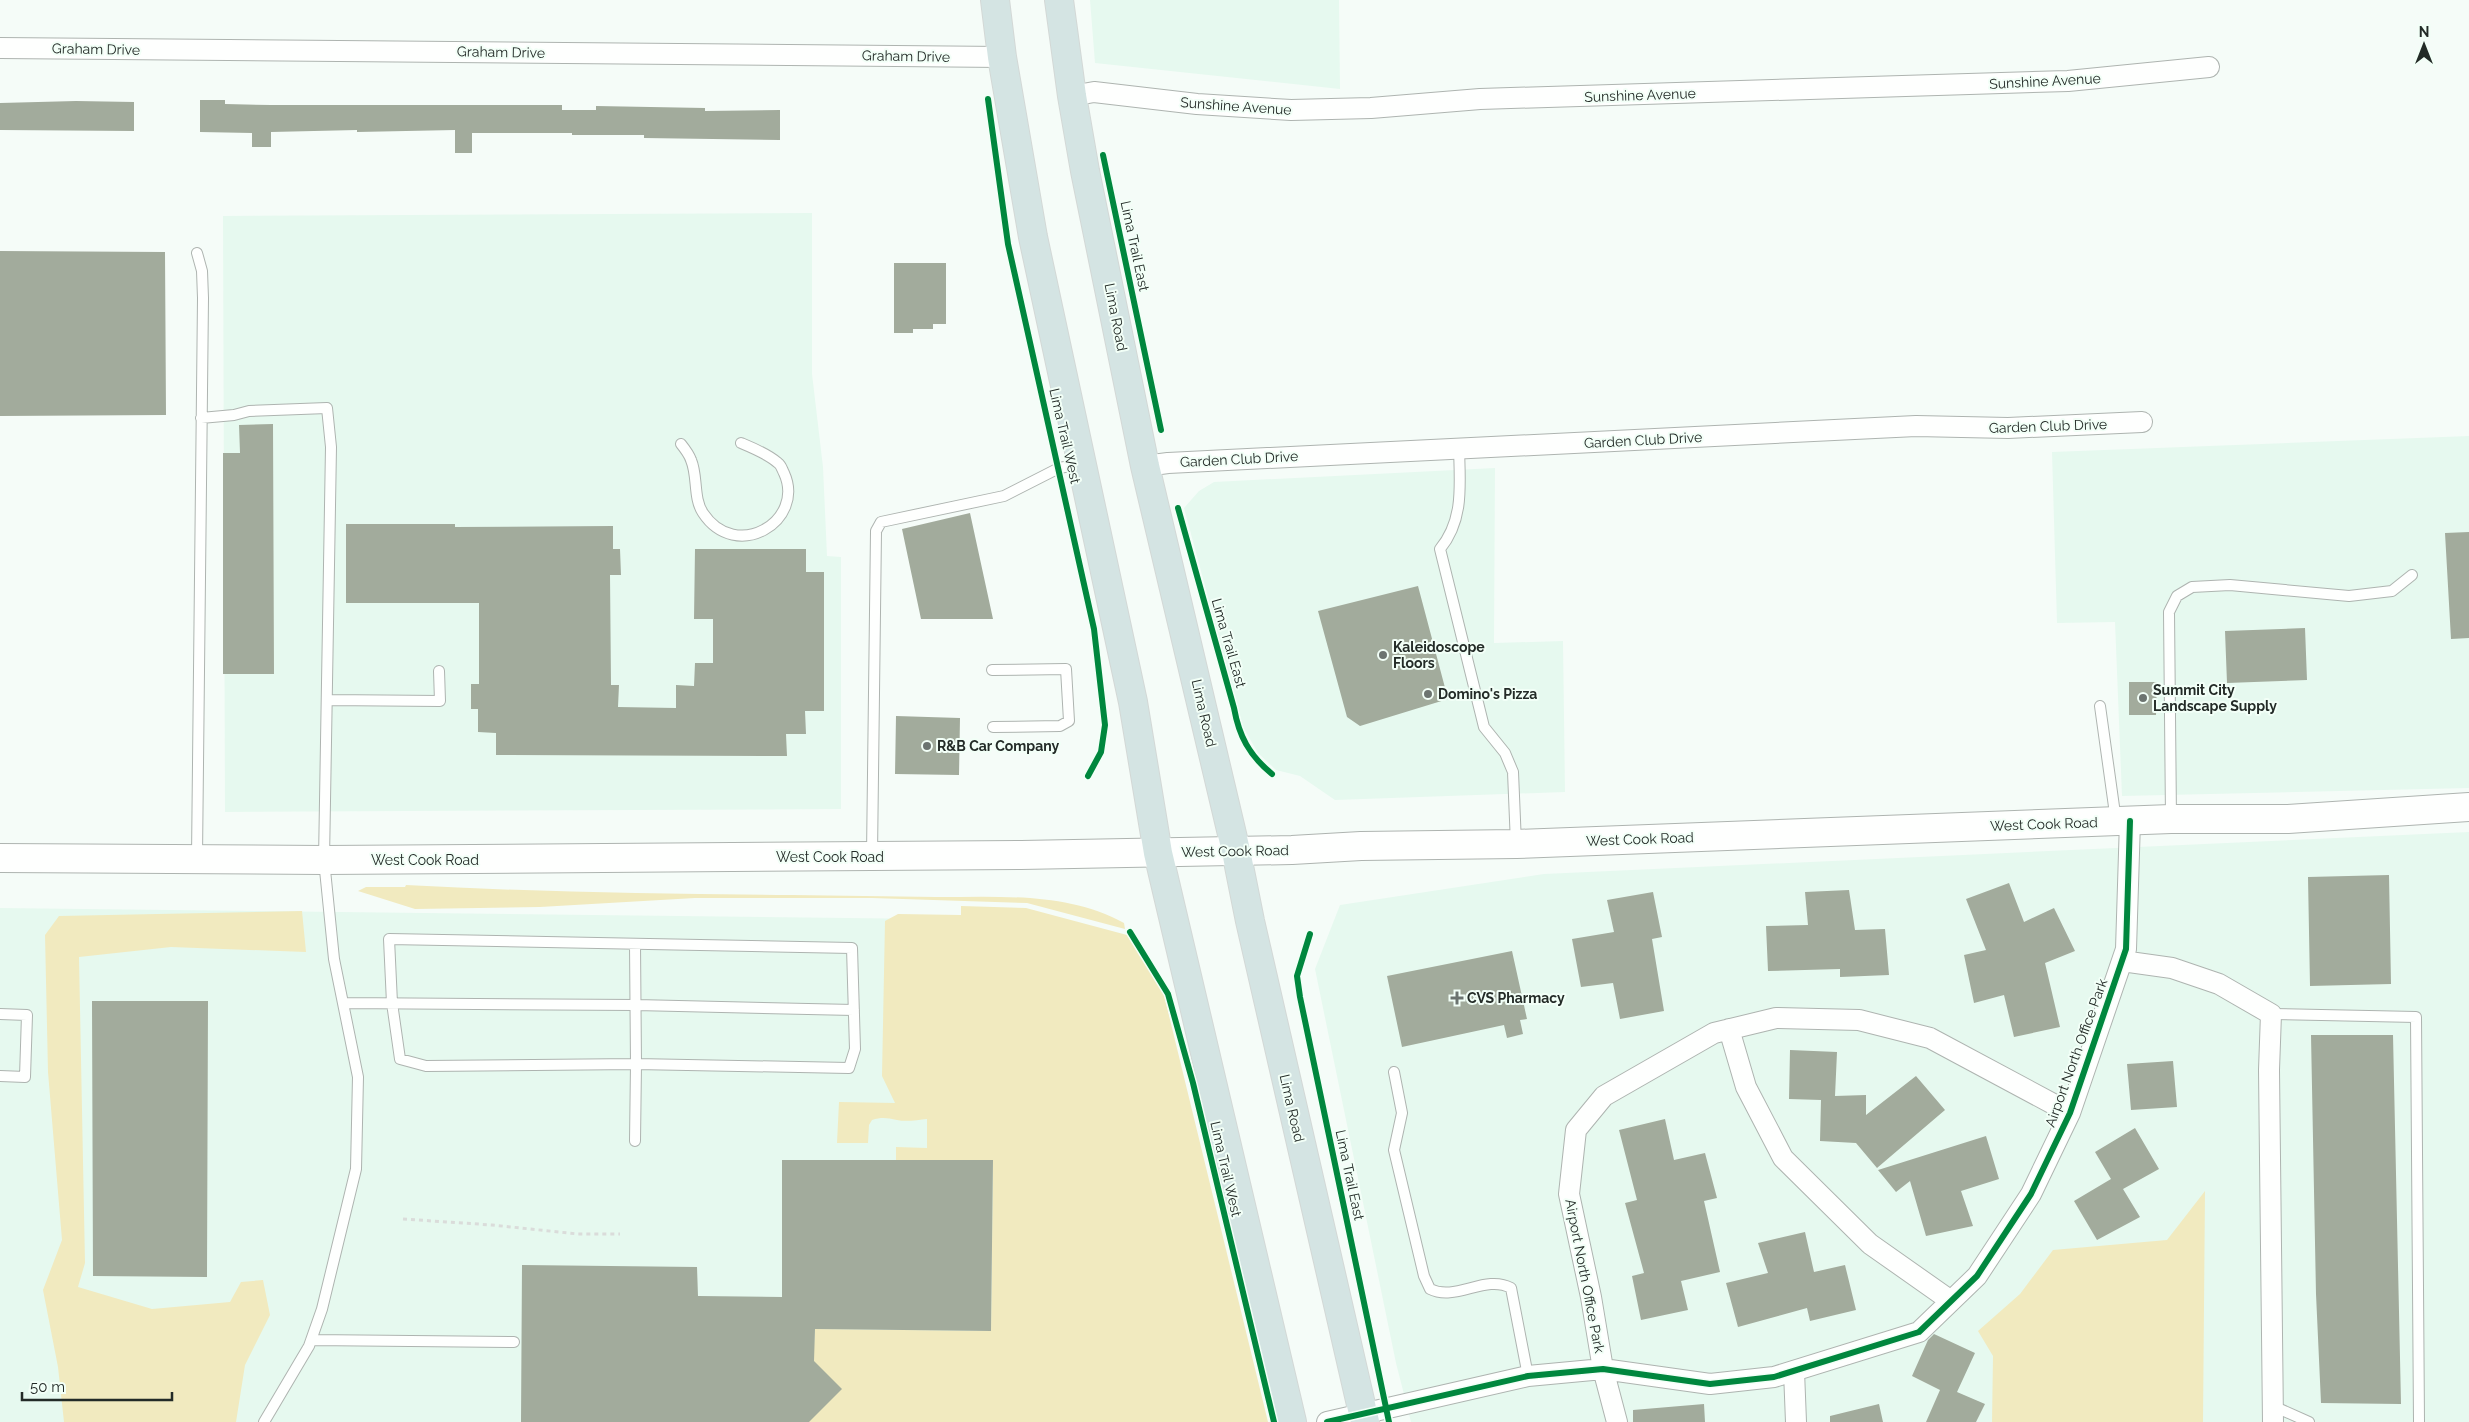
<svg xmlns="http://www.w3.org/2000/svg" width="2469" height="1422" viewBox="0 0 2469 1422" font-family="Raleway,sans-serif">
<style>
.built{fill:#e6f9ef}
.green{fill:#f1eabf}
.building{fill:#a2ab9c}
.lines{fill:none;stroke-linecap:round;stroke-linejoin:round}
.service-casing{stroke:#aeb4b0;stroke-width:12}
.minor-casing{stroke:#aeb4b0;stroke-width:22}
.secondary-casing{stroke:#aeb4b0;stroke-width:30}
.trunk-casing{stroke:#d3d8d6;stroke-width:30}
.path{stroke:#dadcda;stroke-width:3;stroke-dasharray:4 4;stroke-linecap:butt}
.service{stroke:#fefffe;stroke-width:10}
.minor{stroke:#fefffe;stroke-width:20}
.secondary{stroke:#fefffe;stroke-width:28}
.trunk{stroke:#d4e4e3;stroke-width:28}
.cycleway-casing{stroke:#f2fff7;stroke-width:9}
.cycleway{stroke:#00873e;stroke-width:6}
.poi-dot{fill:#6c7470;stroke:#f2fff7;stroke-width:2}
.labels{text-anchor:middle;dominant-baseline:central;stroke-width:4;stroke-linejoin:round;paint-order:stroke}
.street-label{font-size:14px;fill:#232b27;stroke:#f2fff7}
.poi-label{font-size:14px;font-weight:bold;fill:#232b27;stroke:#f2fff7;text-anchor:start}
</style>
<rect width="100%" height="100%" fill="#f5fcf8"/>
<!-- built -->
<path class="built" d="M1090,0H1339L1340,89L1095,63Z
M812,213V374L823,467L827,556L841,557V809L225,812L223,216Z
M2469,436V788L2122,796L2115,622L2057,623L2052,452Z
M1495,468L1494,643L1563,641L1565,792L1335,800L1300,776L1276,770L1258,753L1243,727L1184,508L1199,491L1214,482Z
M2469,832V1422H1411L1396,1363L1315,969L1340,905L1544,874Z
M0,908L1024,920L1251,1422H0Z"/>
<!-- green -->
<path class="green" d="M406,885C534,892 663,894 792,895C840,896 888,896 936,897C998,897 1068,892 1124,923L1125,929L1027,903L872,898H695L540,907L415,909L358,891L366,887H405Z
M961,906L1026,908L1127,935L1164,995L1268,1422H809L815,1329L991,1331L993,1160L896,1161V1147L927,1148V1119C918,1120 906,1122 897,1120C887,1118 882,1117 872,1120L869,1125L868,1143H837L839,1102L895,1103L882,1076L885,921L898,914L961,915Z
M302,911L306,952L171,947L79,957L85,1263L78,1287L152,1309L230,1302L241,1282L263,1280L270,1315L245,1365L236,1422H64L58,1367L43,1290L62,1240L48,1072L45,935L59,916Z
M2205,1191L2203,1422H1992L1993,1356L1978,1331L2020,1294L2053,1250L2167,1240Z"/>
<!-- building -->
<path class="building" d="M200,100H225V104L271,105H562V110H596V106L705,108V111L780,110V140L644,138V135H572V133H472V153H455V130L357,132V130L271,132V147H252V133L200,132Z
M76,101L134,102V131L0,130V103Z
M0,251L165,252L166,415L0,416Z
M894,263H946V324H933V329H913V333H894Z
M273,424L274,674H223V453H240L239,425Z
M970,513L993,619H921L902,529Z
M346,524H455V527L613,526V549H620L621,575H610L611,685H619L618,707L676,708V685L694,686L695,663H713V619H694L695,549H806V572H824V711H805L806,734H786L787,756L496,755V733L478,732V709H471V684H479V603H346Z
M2469,532V638L2451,639L2445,533Z
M1418,586L1448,699L1360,726L1347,717L1318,611Z
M2305,628L2307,680L2227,683L2225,631Z
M2129,682H2157L2156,715H2129Z
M896,716L960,718L959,775L895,774Z
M2389,875L2391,984L2310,986L2308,877Z
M2009,883L2024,922L2054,908L2075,951L2045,963L2060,1027L2014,1037L2004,995L1974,1003L1964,955L1986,950L1966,899Z
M1849,890L1855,930L1885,929L1889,975L1840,977V969L1768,971L1766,926L1808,925L1805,892Z
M1653,892L1662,937L1652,939L1664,1011L1620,1019L1613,983L1581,987L1572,939L1614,932L1607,900Z
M1512,951L1527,1019L1520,1020L1523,1034L1507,1038L1504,1025L1402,1047L1387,976Z
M92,1001H208L207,1277L93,1276Z
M2311,1035H2393L2401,1404L2321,1403L2316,1294Z
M1790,1050L1837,1052L1835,1096L1866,1095V1115L1916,1076L1945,1110L1877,1168L1856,1143L1820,1141L1821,1100L1789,1099Z
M2173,1061L2177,1107L2131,1110L2127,1064Z
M1665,1119L1674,1160L1705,1153L1717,1198L1704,1201L1720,1272L1681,1281L1688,1310L1641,1320L1632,1276L1644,1273L1625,1203L1637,1200L1619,1130Z
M2135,1128L2159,1169L2123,1189L2140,1217L2097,1240L2074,1201L2111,1179L2095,1152Z
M1986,1136L1999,1179L1961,1191L1973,1226L1926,1236L1910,1181L1896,1192L1878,1170Z
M782,1160H993L991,1331L815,1329L814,1361L842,1389L809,1422H521L522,1265L697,1267L698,1296L782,1297Z
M1805,1232L1814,1272L1845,1265L1856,1310L1810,1321L1807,1308L1738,1327L1726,1283L1768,1273L1758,1243Z
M1934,1334L1975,1353L1957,1392L1985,1404L1976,1422H1926L1940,1390L1912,1376L1928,1340Z
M1704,1404L1705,1422H1633V1410Z
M1879,1404L1883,1422H1830V1416Z"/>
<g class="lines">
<!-- service casing -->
<g class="service-casing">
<path id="service" d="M201,418L234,415L249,411L327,408L331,447L324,860L334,959L358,1077L356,1169L322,1309L309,1346L264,1422
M681,444C685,449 689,454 691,460C698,476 693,498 703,513C736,563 806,521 784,473C782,469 781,465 778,463C768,454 753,448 741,443
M1459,449C1460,485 1464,520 1440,549L1484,727L1505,753L1513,772L1516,844
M992,670L1066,669L1069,721L1060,726L993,727
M327,700L440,701L439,671
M2100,706L2116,821
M2171,818L2169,612L2177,596L2192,587L2230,585L2349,596L2392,591L2412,575
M872,855L876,531L881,522L1004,496L1059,468L1082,464
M197,857L203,298L202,271L197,253
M343,1003L636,1005L854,1010
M0,1014L27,1015L25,1077L0,1076
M2271,1014L2416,1017L2419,1422
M1394,1072L1402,1113L1394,1150L1424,1276L1430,1289C1456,1302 1485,1274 1511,1288L1528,1376
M635,1141L636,1064L849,1068L855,1049L852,948L389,939L392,1003L400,1059L426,1066L636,1064L635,944
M311,1340L514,1342
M2273,1406L2309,1422"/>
</g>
<!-- minor casing -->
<g class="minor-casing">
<path id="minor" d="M0,48L1002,57
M1072,96L1094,92L1197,104L1291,110L1371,108L1480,99L2068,81L2209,67
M1145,466L1168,463L1916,426L2008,428L2142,422
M2122,961L2172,968L2219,984L2271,1014L2269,1070L2273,1422
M1729,1029L1746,1087L1783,1158L1870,1244L1951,1301
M1794,1371L1796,1422
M1327,1422L1528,1376L1603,1369L1710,1384L1774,1377L1919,1332L1977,1276L2031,1194L2070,1113L2126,949L2130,821
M1617,1422L1603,1369L1591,1297L1569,1194L1576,1130L1604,1096L1714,1033L1776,1018L1859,1020L1930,1038L2070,1113"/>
</g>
<!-- secondary casing -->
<g class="secondary-casing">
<path id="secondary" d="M0,858L324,860L1021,855L1292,850L1361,846L1516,844L2171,819H2288L2469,807"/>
</g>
<!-- trunk casing -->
<g class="trunk-casing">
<path id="trunk" d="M995,0L1002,57L1033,237L1133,702L1158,853L1292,1422
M1059,0L1072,96L1085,171L1145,466L1236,851L1250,921L1365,1422"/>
</g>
<!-- path -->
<path class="path" d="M403,1219L492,1225L578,1234H620"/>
<!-- service -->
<use href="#service" class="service"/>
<!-- minor -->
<use href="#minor" class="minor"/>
<!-- secondary -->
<use href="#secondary" class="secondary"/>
<!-- trunk -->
<use href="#trunk" class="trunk"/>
<!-- cycleway casing -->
<g class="cycleway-casing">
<path id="cycleway" d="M988,99L1008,244L1094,629L1105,725L1101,752L1088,776
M1103,155L1161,430
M1178,508L1234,708C1239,736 1249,755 1272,774
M1130,932L1168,994L1193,1083L1274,1422
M1310,934L1297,976L1300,997L1389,1422
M1327,1422L1528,1376L1603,1369L1710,1384L1774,1377L1919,1332L1977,1276L2031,1194L2070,1113L2126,949L2130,821"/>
</g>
<!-- cycleway -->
<use href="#cycleway" class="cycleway"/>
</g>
<!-- markers -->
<g class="poi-dot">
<circle cx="1383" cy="655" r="5"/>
<circle cx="1428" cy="694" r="5"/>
<circle cx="2143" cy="698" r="5"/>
<circle cx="927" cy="746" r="5"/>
<path d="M1454.5 990.5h5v5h5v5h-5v5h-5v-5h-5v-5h5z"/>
</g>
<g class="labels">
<!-- street labels -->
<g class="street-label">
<text transform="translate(96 49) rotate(1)">Graham Drive</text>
<text transform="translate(501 52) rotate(1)">Graham Drive</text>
<text transform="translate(906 56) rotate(1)">Graham Drive</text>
<text transform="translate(2045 81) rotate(-3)">Sunshine Avenue</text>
<text transform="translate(1640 95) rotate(-2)">Sunshine Avenue</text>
<text transform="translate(1236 106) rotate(4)">Sunshine Avenue</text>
<text transform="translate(1135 246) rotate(78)">Lima Trail East</text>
<text transform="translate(1116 317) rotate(79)">Lima Road</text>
<text transform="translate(2048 426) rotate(-2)">Garden Club Drive</text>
<text transform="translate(1065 436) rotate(77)">Lima Trail West</text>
<text transform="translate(1643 440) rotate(-3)">Garden Club Drive</text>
<text transform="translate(1239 459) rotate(-3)">Garden Club Drive</text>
<text transform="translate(1229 643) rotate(74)">Lima Trail East</text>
<text transform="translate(1204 713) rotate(77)">Lima Road</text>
<text transform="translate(2044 824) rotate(-2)">West Cook Road</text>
<text transform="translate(1640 839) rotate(-2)">West Cook Road</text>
<text transform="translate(1235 851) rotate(-1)">West Cook Road</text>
<text x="830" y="857">West Cook Road</text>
<text x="425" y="860">West Cook Road</text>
<text transform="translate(2076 1053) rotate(-70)">Airport North Office Park</text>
<text transform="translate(1292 1108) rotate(77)">Lima Road</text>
<text transform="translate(1226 1169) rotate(77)">Lima Trail West</text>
<text transform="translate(1350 1175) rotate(78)">Lima Trail East</text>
<text transform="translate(1585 1276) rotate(79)">Airport North Office Park</text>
</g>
<!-- poi labels -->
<g class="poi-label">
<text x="1393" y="647">Kaleidoscope<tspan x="1393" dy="16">Floors</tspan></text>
<text x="2153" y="690">Summit City<tspan x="2153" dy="16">Landscape Supply</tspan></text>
<text x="1438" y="694">Domino's Pizza</text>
<text x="937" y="746">R&amp;B Car Company</text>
<text x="1467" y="998">CVS Pharmacy</text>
</g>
</g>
<!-- north arrow -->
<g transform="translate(2424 45)" stroke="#f2fff7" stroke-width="4" paint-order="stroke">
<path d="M0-4L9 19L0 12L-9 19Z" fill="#232b27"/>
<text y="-8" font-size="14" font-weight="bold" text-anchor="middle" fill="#232b27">N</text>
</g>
<!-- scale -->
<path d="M22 1392v8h150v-8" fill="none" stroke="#232b27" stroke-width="2.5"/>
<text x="30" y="1392" font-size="15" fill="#232b27" stroke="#f2fff7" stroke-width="4" paint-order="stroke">50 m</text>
</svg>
